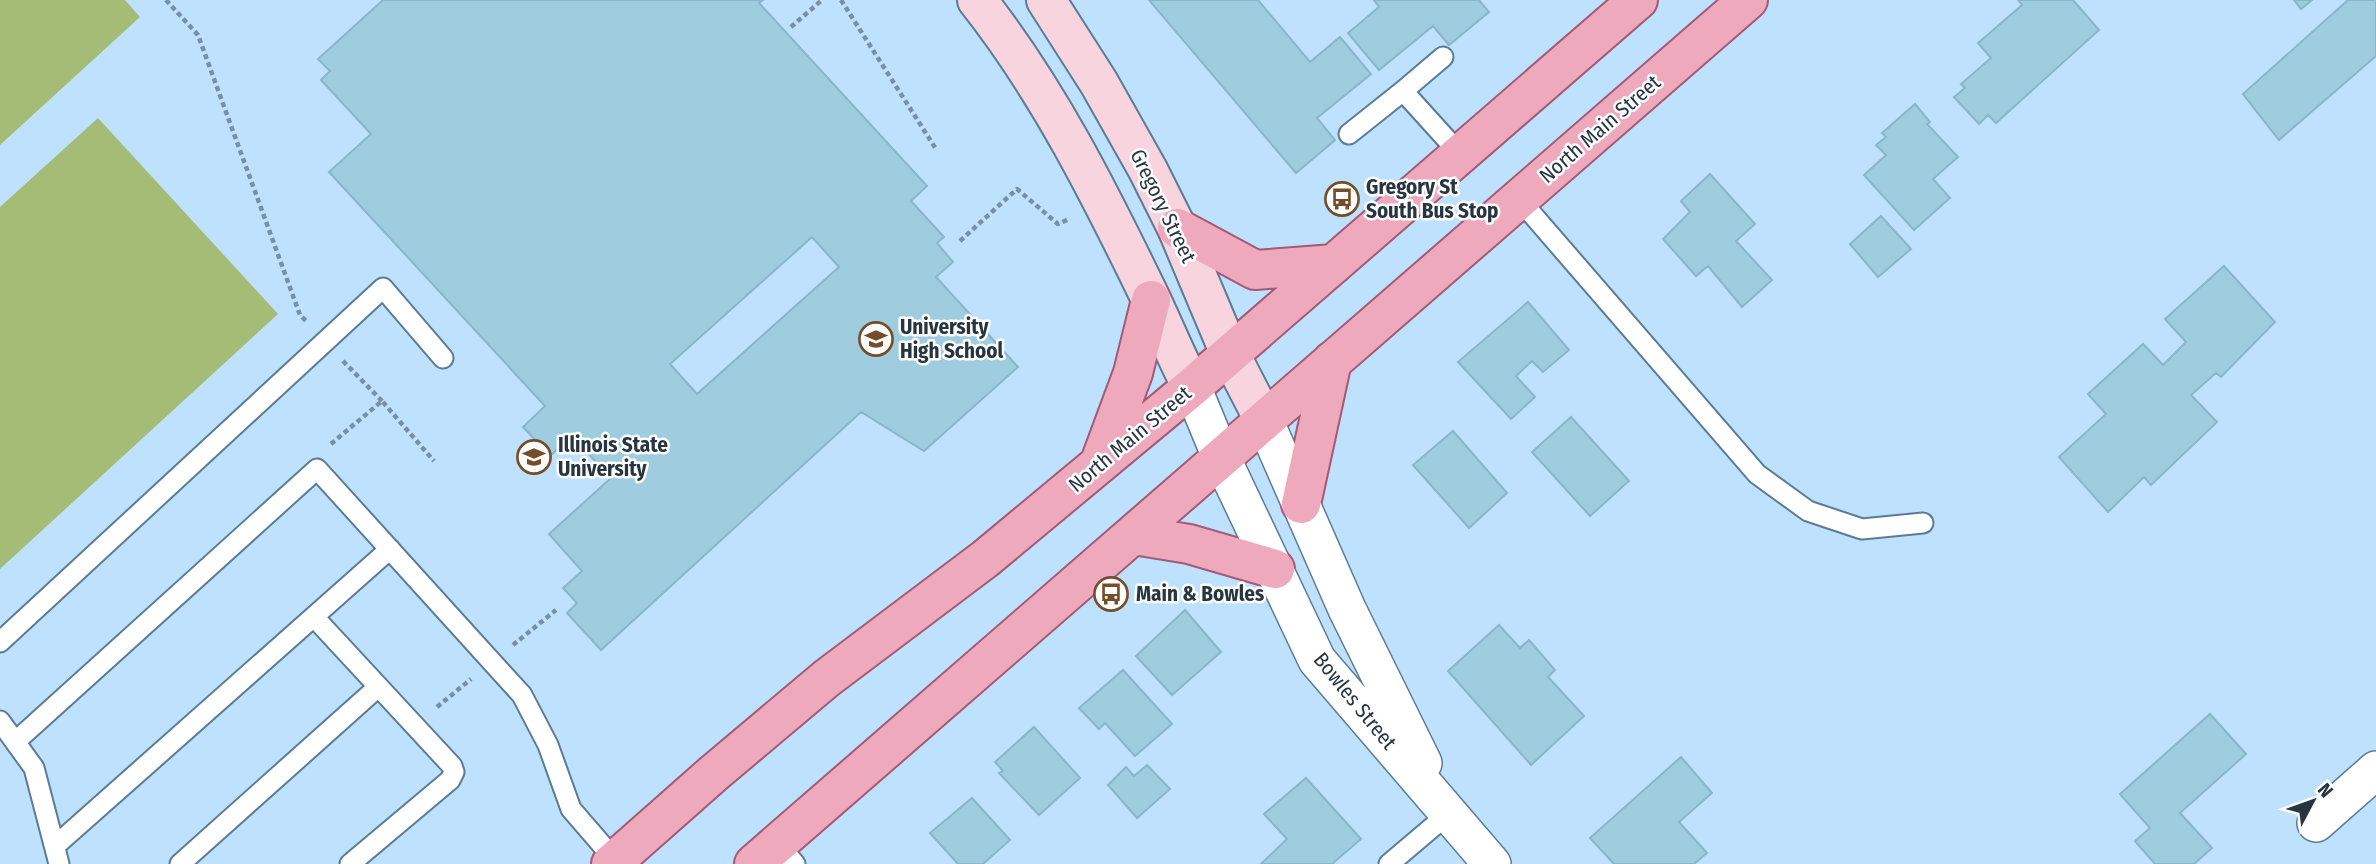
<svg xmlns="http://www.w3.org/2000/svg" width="2376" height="864" viewBox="0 0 2376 864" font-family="'Fira Sans Condensed',sans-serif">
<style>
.green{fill:#a5bc77}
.building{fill:#9fcddf;stroke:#89b6c8;stroke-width:2;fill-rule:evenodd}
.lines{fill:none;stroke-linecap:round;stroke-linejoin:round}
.service-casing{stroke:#5c7c96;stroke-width:23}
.minor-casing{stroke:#5c7c96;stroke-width:40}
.secondary-casing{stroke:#5c7c96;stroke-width:42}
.primary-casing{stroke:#a15b75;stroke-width:42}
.path{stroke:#7790a5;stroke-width:4.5;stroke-dasharray:5 3.5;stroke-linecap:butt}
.service{stroke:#fff;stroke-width:19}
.minor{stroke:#fff;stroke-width:37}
.secondary{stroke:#f7d4de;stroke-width:38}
.primary{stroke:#eea9bd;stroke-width:38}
.labels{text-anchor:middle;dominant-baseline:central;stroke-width:5;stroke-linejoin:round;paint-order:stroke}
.street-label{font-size:21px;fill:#273540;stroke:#fdfdfd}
.poi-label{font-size:21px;font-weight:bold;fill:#273540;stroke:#fdfdfd;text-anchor:start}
</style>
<rect width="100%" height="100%" fill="#bee1fe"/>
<!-- green -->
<path class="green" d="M0,0H125L140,17L0,145Z
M98,118L278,314L0,569V207Z"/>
<!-- building -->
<path class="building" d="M383,0H763L759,3L927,186L911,201L944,237L937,243L953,262L936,277L1018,367L924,451L861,412L601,650L567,613L577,603L563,588L582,571L549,534L611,478L572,436L550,456L523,427L545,406L329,172L371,134L321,80L330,71L318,59ZM812,237L839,267L697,394L670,364Z
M1149,0H1258L1310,62L1340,37L1371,74L1317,118L1335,140L1296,173Z
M1374,0H1479L1489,12L1449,45L1433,26L1379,70L1348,33L1379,7Z
M2018,0H2073L2099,30L1996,123L1988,115L1979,124L1954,97L1965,88L1961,84L1991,58L1978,43L2022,5Z
M2294,0H2312L2301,9Z
M2348,0H2376V56L2279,140L2243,94Z
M1915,104L1930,122L1927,124L1958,157L1933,179L1950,198L1914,230L1864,175L1886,155L1876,145L1886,137L1882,133Z
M1710,174L1755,224L1736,241L1772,280L1742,307L1708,266L1696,276L1663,239L1690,212L1681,201Z
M1881,216L1911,249L1878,277L1850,244Z
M2224,266L2275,322L2221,377L2216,373L2191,395L2217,422L2151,485L2144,477L2108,512L2059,457L2106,414L2088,394L2143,344L2163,365L2186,342L2165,319Z
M1528,302L1569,350L1543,372L1532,361L1516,376L1535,397L1511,419L1458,362Z
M1571,417L1629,481L1590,516L1532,452Z
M1453,431L1507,493L1469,528L1413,465Z
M1185,610L1221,652L1172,695L1136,656Z
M1499,625L1520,648L1529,640L1555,670L1548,677L1584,716L1531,765L1448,671Z
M1123,670L1172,724L1135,756L1105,723L1099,729L1079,708Z
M2210,714L2246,754L2180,813L2212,848L2194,864H2155L2135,841L2150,828L2120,794Z
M1034,727L1080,778L1039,815L999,773L1003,771L995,762Z
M1681,757L1712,793L1679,822L1707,853L1694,864H1614L1590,838Z
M1147,765L1170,789L1137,818L1108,785L1126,767L1134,776Z
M1306,778L1361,839L1332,864H1261L1287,839L1264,814Z
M972,798L1010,840L983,864H958L930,833Z"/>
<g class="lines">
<!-- service casing -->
<g class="service-casing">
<path id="service" d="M1443,57L1403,91L1460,154
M1349,134L1403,91
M1519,199L1757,474L1808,511L1862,529L1923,523
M314,617L452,766L454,772L450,780L350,864
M0,642L383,288L443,358
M0,721L34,768L59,864
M15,742L317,469L522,695L548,745L571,809L615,860
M778,844L795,864
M55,846L390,549
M180,864L378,687
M1389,864L1448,814"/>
</g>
<!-- minor casing -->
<g class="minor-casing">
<path id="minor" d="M1192,387L1221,457L1317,660L1492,864
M1264,420L1347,609L1423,763
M2316,823L2376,770"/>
</g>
<!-- secondary casing -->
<g class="secondary-casing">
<path id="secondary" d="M977,0C1048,90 1099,192 1149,295C1164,326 1176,357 1192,387
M1046,0L1099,83L1148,170L1177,228L1230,354L1264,420"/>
</g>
<!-- primary casing -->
<g class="primary-casing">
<path id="primary" d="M1177,228L1255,270L1334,264
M1100,462L1133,373L1151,300
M1301,504L1332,361
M1134,535L1189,544L1275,569
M611,864L714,773L827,678L985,559L1192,387L1638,0
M754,864L1748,0"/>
</g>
<!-- path -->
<path class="path" d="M166,0L198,35L300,315L306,321
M841,0L936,149
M791,27L822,0
M960,241L1017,189L1058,224L1069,219
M343,361L382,401
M331,444L382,401L434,461
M513,645L556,610
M437,707L471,679"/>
<!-- service -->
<use href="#service" class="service"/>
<!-- minor -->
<use href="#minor" class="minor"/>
<!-- secondary -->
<use href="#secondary" class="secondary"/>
<!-- primary -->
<use href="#primary" class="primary"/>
</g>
<!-- icons -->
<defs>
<g id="bus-ring" transform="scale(1.75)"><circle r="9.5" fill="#fdfdfd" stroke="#744e2a" stroke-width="1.5"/><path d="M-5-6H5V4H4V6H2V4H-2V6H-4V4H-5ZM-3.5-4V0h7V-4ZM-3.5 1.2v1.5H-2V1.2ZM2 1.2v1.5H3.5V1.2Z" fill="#744e2a"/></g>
<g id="school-ring" transform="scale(1.75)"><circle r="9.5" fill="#fdfdfd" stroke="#744e2a" stroke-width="1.5"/><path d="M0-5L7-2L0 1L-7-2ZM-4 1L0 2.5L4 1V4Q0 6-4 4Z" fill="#744e2a"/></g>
<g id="university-ring" transform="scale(1.75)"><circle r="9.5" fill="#fdfdfd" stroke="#744e2a" stroke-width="1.5"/><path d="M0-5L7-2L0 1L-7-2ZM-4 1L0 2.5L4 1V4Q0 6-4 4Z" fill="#744e2a"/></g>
</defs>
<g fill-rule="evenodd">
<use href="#bus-ring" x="1342" y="199"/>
<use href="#school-ring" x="876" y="339"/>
<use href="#university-ring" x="534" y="457"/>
<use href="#bus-ring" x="1111" y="594"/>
</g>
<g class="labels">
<!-- street labels -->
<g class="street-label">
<text transform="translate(1600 129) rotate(-41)">North Main Street</text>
<text transform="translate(1163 206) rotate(64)">Gregory Street</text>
<text transform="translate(1130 439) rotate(-40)">North Main Street</text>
<text transform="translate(1355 701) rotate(51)">Bowles Street</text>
</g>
<!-- poi labels -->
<g class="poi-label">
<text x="1366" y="187">Gregory St<tspan x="1366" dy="24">South Bus Stop</tspan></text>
<text x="900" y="327">University<tspan x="900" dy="24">High School</tspan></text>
<text x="558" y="445">Illinois State<tspan x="558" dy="24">University</tspan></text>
<text x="1136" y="594">Main &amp; Bowles</text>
</g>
</g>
<!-- north arrow -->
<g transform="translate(2313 801) rotate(49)" stroke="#fdfdfd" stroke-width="5" paint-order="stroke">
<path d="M0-5L12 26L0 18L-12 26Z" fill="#273540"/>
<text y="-10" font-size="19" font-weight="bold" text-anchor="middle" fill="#273540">N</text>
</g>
</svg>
